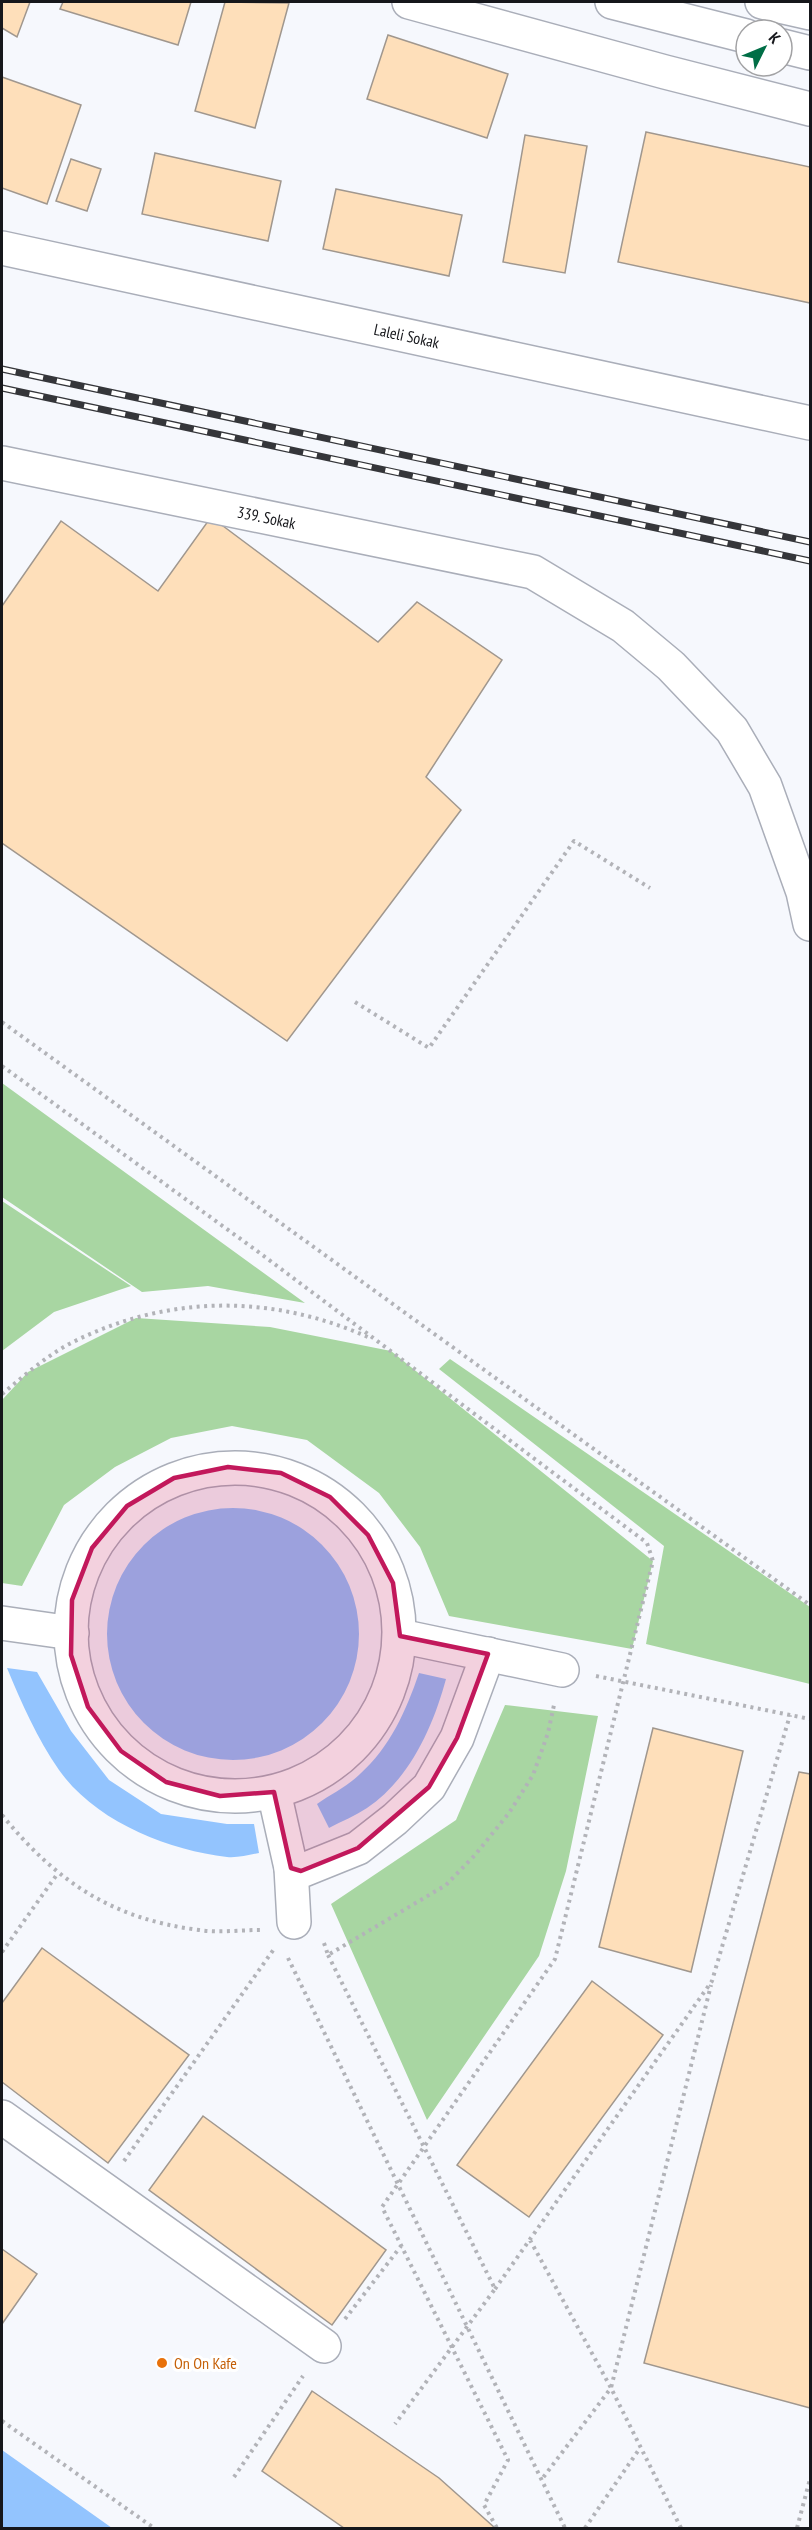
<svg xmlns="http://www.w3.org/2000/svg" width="812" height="2530" viewBox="0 0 812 2530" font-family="'PT Sans Narrow',sans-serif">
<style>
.green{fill:#a8d6a2}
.water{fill:#93c4fe}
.building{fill:#fedfba;stroke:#a0978e;stroke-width:1.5}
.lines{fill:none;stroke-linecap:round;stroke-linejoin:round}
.minor-casing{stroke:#aaaeb9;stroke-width:36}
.highway-casing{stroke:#aaaeb9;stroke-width:36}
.path{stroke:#b2b3b8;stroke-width:4;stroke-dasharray:3 4.5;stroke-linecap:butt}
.minor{stroke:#fff;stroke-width:33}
.highway{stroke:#fff;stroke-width:33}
.rail-casing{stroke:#35363a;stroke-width:7}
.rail{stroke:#fff;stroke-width:4.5;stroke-dasharray:14;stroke-linecap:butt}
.marked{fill:#c2185b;fill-opacity:0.2;stroke:#c2185b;stroke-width:4.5;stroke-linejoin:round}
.food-dot{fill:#e8710a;stroke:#fff;stroke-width:2}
.labels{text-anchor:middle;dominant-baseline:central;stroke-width:6;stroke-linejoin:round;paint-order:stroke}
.street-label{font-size:16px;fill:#16171b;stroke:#fff}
.food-label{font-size:16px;fill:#c56008;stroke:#fff;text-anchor:start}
</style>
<rect width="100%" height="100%" fill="#f6f8fd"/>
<!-- green -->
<path class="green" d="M2,1083L305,1303L208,1286L142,1292L2,1197Z
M2,1201L131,1286L54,1312L2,1351Z
M136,1318L270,1327L391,1351L653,1561L632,1649L449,1616L420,1547L379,1493L307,1440L232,1426L171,1438L115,1467L64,1505L22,1586L2,1583V1400L28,1372Z
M450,1359L810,1607V1684L646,1644L664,1546L439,1369Z
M505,1705L598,1716L566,1871L539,1956L427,2120L331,1904L456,1820Z"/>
<!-- water -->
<path class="water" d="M107 1634a126 126 0 1 1 252 0a126 126 0 1 1-252 0Z
M7,1668L37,1672L71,1731L109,1780L161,1814L227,1824H254L259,1853C249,1855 237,1858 227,1857C167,1850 95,1821 59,1770C37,1738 22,1704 7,1668Z
M419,1673L446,1679C433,1727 410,1779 367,1808C355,1816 342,1821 329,1828L317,1804C331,1794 348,1786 360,1774C390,1747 406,1711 419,1673Z
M2,2450L112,2528H2Z"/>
<!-- building -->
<path class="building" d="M2,2H30L17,37L2,28Z
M63,2H191L178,45L60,9Z
M225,2L289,3L255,128L195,111Z
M388,35L508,74L487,138L367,99Z
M2,77L81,105L47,204L2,188Z
M646,132L810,167V303L618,262Z
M525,135L587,146L565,273L503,262Z
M155,153L281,181L268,241L142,214Z
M71,159L101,169L87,211L56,201Z
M336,189L462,215L449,276L323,249Z
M211,517L378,642L417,602L502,660L426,777L461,810L287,1041L2,843V606L61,521L158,591Z
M653,1728L743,1751L691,1972L599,1947Z
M799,1772L810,1774V2408L644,2363Z
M42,1948L189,2055L108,2163L2,2082V2003Z
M592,1981L663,2035L529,2217L457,2165Z
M203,2116L386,2250L332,2325L149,2190Z
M2,2249L37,2274L2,2324Z
M312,2391L439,2478L495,2528H344L262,2471Z"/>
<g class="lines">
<!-- minor casing -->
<g class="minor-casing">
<g id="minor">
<path id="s1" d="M2,248L810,423"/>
<path id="s2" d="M2,463L533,572L623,626L671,666L732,730L765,786L803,892L810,924"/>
<circle cx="235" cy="1632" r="164"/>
<path d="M2,1623L72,1633"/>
<path d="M400,1636L562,1670"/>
<path d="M274,1792L291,1868"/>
<path d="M294,1922L291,1868L301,1871L358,1848L395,1819L429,1787L457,1738L488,1654"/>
<path d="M2,2117L324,2346"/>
</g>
</g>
<!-- highway casing -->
<g class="highway-casing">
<path id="highway" d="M409,2L665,72L810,109
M612,2L746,36
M762,2L810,13
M782,46L810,53"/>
</g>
<!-- path -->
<path class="path" d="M355,1002L429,1048L574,841L650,888
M2,1022L810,1605
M2,1066L253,1248L647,1543L653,1561L555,1959L382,2207L508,2460L484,2505L497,2528
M2,1394C24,1376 46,1356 71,1343C168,1294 273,1294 370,1338
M596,1676L810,1719
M2,1815C57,1882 112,1919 199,1930C219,1933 240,1930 260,1930
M324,1943L328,1955L446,1885L475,1855L509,1813L533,1775L548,1733L554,1705
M2,1952L58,1873
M328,1955L495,2289L395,2424
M288,1958L565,2528
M124,2161L274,1949
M530,2240L611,2388L542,2479
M495,2289L712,1981L790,1715
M345,2319L401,2246
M2,2421L154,2528
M234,2477L303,2376
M585,2528L640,2448
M681,2528L611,2388L711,1985
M797,2528L810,2479"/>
<!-- minor -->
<use href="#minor" class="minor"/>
<!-- highway -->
<use href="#highway" class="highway"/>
<!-- rail casing -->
<g class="rail-casing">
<path id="rail" d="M2,369L810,542
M2,388L810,561"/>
</g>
<!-- rail -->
<use href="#rail" class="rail"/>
</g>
<!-- marked area -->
<path class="marked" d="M228,1467L281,1473L330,1497L368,1535L393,1583L400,1636L488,1654L457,1738L429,1787L358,1848L301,1871L291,1868L274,1792L220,1796L166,1782L121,1751L88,1707L71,1655L72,1600L92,1548L127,1506L174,1478Z"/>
<!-- markers -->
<circle class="food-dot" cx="162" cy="2363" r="6"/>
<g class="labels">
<!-- street labels -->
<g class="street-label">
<text stroke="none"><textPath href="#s1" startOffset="414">Laleli Sokak</textPath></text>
<text stroke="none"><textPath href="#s2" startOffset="270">339. Sokak</textPath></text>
</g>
<!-- food labels -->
<g class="food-label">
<text x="174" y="2363">On On Kafe</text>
</g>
</g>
<!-- border -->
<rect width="812" height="2530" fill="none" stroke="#16171b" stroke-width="6"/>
<!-- north arrow -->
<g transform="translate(764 48) rotate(47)"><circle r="28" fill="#ffffff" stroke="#a2a2a4" stroke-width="1.5"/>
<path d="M0-4.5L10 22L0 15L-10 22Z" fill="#006e46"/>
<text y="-9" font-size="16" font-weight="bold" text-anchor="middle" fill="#16171b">K</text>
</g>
</svg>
